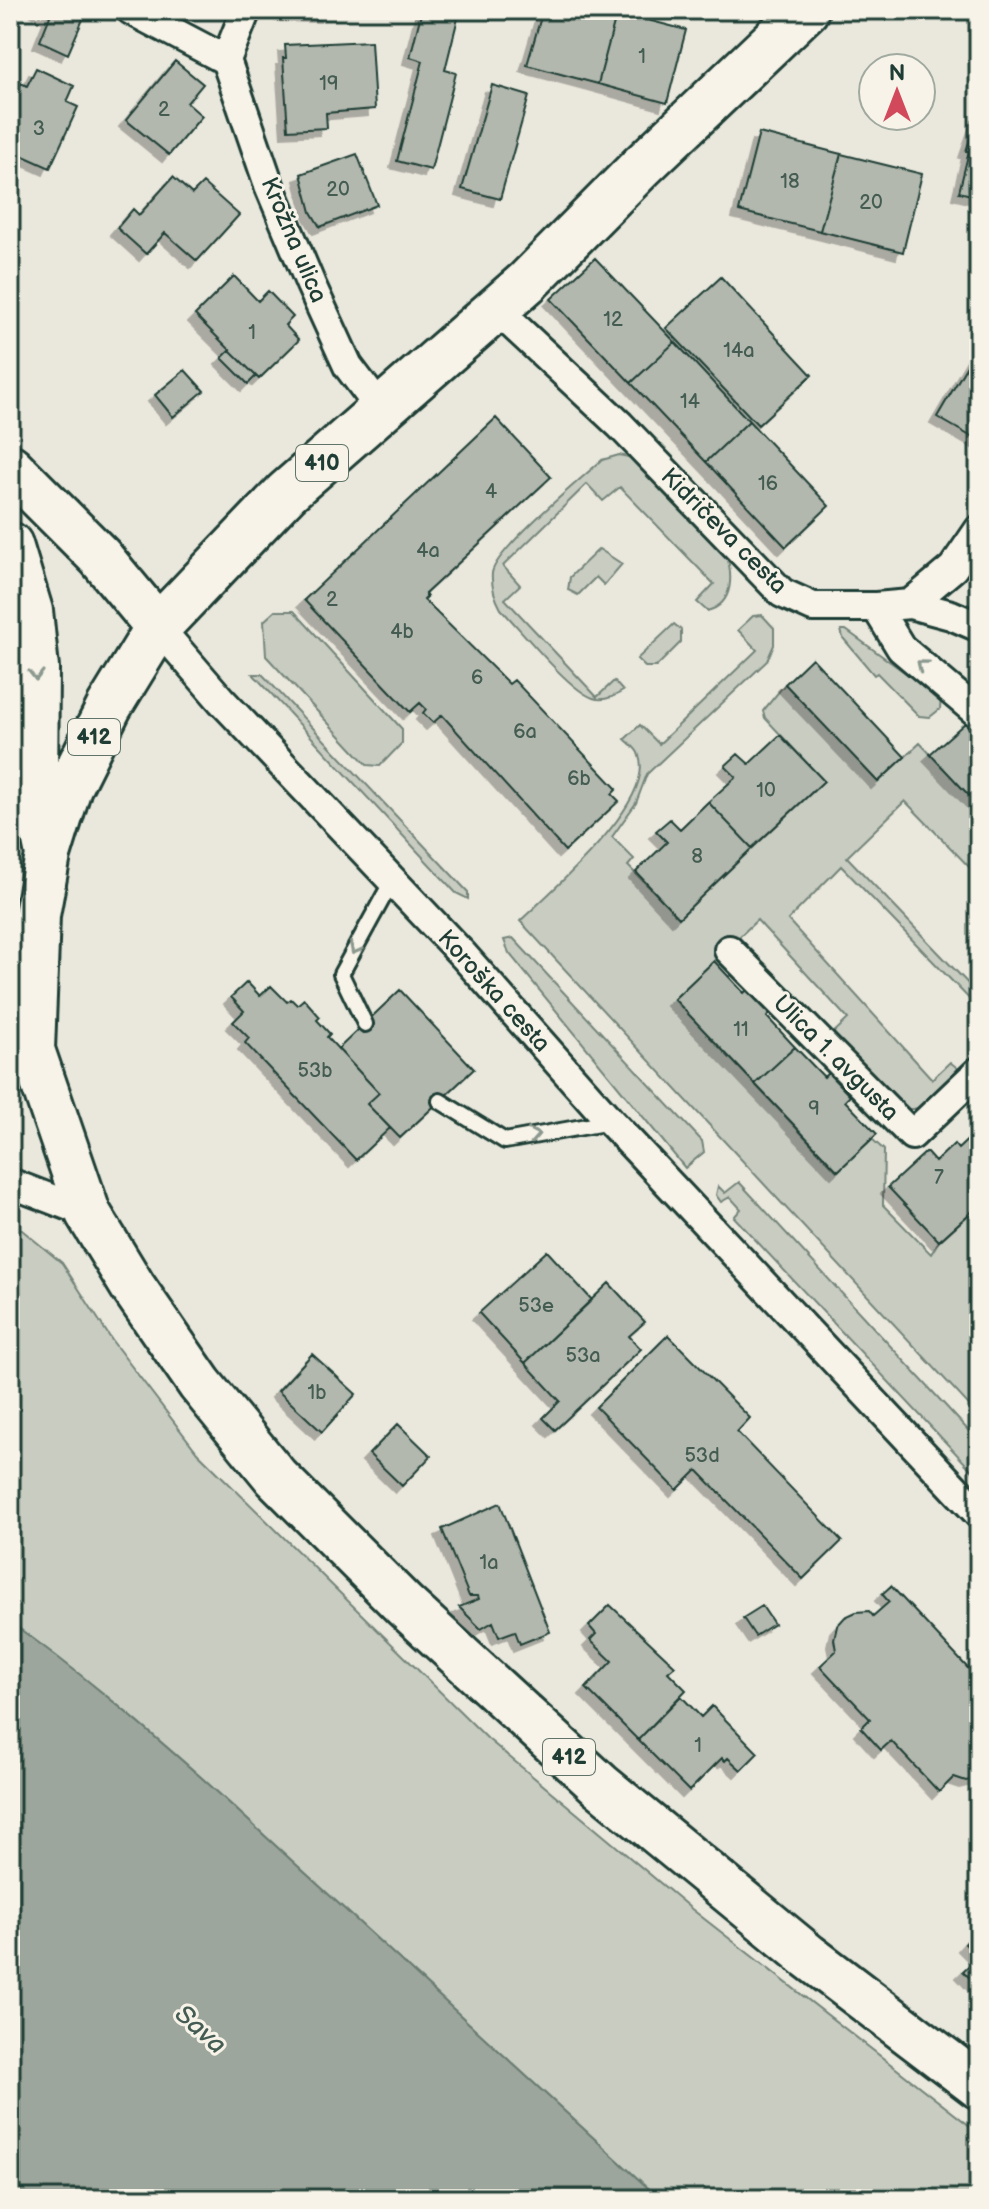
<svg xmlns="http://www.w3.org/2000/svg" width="989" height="2209" viewBox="0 0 989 2209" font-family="'Balsamiq Sans',sans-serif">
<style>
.green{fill:#c8ccc1;stroke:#74847a;stroke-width:2}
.water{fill:#9ca69c;stroke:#6a7c72;stroke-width:2}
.building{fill:#b2b8ae;stroke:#1f3d34;stroke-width:2;filter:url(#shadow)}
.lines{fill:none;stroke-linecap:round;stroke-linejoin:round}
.service-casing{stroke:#1f3d34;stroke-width:20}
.minor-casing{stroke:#1f3d34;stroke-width:34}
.primary-casing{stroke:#1f3d34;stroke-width:50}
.service{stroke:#f7f3e8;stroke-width:14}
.minor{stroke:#f7f3e8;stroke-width:28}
.primary{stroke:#f7f3e8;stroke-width:44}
.oneway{stroke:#8b988e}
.labels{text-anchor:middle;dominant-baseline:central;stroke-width:6;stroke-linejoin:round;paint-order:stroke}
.number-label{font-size:20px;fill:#445c52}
.shield{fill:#f7f3e8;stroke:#60746a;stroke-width:2}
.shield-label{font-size:22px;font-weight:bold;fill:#1f3d34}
.street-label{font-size:24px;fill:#1f3d34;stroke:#f7f3e8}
.water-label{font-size:26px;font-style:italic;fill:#445c53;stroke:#f7f3e8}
</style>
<defs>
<filter id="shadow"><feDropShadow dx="-7" dy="7" stdDeviation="0" flood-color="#0004"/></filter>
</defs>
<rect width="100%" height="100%" fill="#eae8dd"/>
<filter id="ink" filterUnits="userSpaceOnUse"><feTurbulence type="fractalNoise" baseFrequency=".0125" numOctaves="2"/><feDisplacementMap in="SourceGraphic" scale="16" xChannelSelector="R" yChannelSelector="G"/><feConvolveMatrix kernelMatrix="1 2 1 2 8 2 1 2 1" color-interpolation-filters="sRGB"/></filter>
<g filter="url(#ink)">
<!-- green -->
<path class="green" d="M619,455L638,459L725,550C733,573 735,604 707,611L697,602L714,584L620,487L603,501L587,484L503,566L520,585L505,599L597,697L614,681L623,691C614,697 604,702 593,698C568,689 522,631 501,609C495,598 491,586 492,573C495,550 581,479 602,460Z
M599,549L622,564L604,585L596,577L578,595L568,590L570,577Z
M275,611H294L402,729V743L380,766L367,765L266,656L264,621Z
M762,615L774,628V645L767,661L647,774L636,803L612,837L634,859L628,866L679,917L824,781L765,718L763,711L785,684L878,782L920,743L979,806V877L905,801L847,857L979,995V1009L841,866L788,920L932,1079L950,1062L960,1070C941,1090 928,1116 897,1108L828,1038L848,1019L757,920L674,999L837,1171L872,1139L884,1150L883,1205L931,1254L939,1241L979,1205V1416L520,921C550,892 660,799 638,753C636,748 629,743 625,739L640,725L659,744L757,650L738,630L753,616Z
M674,624L681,630V642L656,667H645L637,659Z
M841,630H846L925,687H932L941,698L940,709L930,717L919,716L877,673L874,675L843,638Z
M253,674H262L468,892V899L456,893Z
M513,938L702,1141L704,1152L685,1168L509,953L504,940Z
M739,1182L979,1442V1478L734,1217L741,1209L730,1197L721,1202L716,1195L718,1186L725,1193Z
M10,1225L22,1230L62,1263L113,1342L197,1452L488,1739L689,1907L979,2133V2199H660L203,1779C141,1724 78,1671 10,1622Z"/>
<!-- water -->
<path class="water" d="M10,1622C78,1670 141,1724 203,1779L660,2199H10Z"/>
<!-- building -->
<path class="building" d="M40,10H87L68,54L40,41L50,16Z
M282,10H327V15L282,14Z
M422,10H460L445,70L456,73L431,170L397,161L423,61L410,57Z
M543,10L617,12L598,84L527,65Z
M617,12L686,30L667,103L598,84Z
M371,41L375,109L326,113L327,128L288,130L283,58H286L285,45Z
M175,61L203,84L187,103L202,116L169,155L126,120Z
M36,68L74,86L67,102L78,107L50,168L10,150V108L21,83L27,86Z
M492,85L529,96L500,199L462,189Z
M979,113V197L959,192L969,151H966Z
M759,133L841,154L820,231L739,211Z
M357,154L377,205L320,227L311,212L301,174Z
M841,154L922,174L903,252L820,231Z
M173,177L192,194L203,183L239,215L197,261L165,233L146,254L117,228L133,209L139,215Z
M595,258L675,342L631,383L551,299Z
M234,276L258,301L268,291L293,317L285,325L299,340L259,379L195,315Z
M721,277L812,375L758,425L666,328Z
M675,342L749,421L706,462L631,383Z
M979,345V441L937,417Z
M230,350L256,376L248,384L222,358Z
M185,370L204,391L173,417L155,395Z
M496,418L551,477L425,594L427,597L424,600L509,684L514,680L617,789L612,794L619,801L565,851L442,715L433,723L423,713L426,709L420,703L410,712L304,600Z
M749,421L829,506L786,547L706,462Z
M812,658L905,757L878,782L785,684Z
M10,717L22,732L10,742Z
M965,723L979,738V806L930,754Z
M780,735L824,781L752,848L708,802L736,777L725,766L738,754L749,764Z
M708,802L752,848L679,918L636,872L667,842L656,831L670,819L680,829Z
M714,961L744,993L748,989L771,1013L767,1017L795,1047L755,1084L674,999Z
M247,982L260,996L271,986L287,1002L291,999L297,1005L304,999L320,1017L317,1020L330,1034L327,1037L379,1093L367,1104L390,1128L356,1160L245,1043L249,1038L233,1022L244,1011L231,997Z
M400,990L474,1069L400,1138L367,1104L379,1093L338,1049Z
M795,1047L824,1077L828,1073L850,1096L845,1101L877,1134L838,1171L755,1084Z
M979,1129V1205L939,1241L888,1187L926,1152L935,1162L954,1144L958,1149Z
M547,1251L592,1300L525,1363L479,1313Z
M609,1283L645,1322L629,1336L641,1349L555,1430L543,1418L560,1401L525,1363Z
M668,1335L750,1418L737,1432L842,1541L803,1579L697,1470L677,1490L596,1407Z
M312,1354L356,1394L322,1432L278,1391Z
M398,1424L431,1456L402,1486L369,1454Z
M500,1503L550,1632L520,1644L515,1631L499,1637L493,1622L481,1629L459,1607L479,1599L478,1596H469L442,1529Z
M891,1586L979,1680V1778L966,1781L954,1777L939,1792L891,1741L881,1750L861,1728L870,1719L820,1666L836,1651L834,1639L837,1626L845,1617L856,1612L869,1611L873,1616L889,1602L882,1594Z
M610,1605L675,1666L668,1672L686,1690L638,1740L586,1688L612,1661L590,1640L596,1634L589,1626Z
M762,1606L774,1624L755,1636L743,1618Z
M681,1696L701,1717L712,1706L758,1753L741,1770L728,1758L725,1761L722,1758L689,1791L638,1740Z
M979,1928V1988L963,1971L978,1957L965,1944Z"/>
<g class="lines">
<!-- service casing -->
<g class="service-casing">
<path id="service" d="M365,1024L341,974L392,881
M440,1101L505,1141L610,1122"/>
</g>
<!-- minor casing -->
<g class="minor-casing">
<path id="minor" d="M131,10L226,60
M246,10L226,60L269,185L311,285L348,366L382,411
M496,309L620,425L782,593L813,607H876L910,604L953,568L979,530
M910,604L951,615L979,627
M876,607L901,648L979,714
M158,627L221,700L464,956L611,1122L979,1514
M729,950L912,1135L979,1071
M10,1077L32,1050
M10,1183L88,1213"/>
</g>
<!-- primary casing -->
<g class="primary-casing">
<path id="primary" d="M806,10L642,166L527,282L287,492L158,627L109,707L69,787L48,855L37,915L32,1050L88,1213L133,1287L200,1384L276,1477L404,1605L600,1785L808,1956L979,2086
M10,467L100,557L158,627
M10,545L30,611L36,668L35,791L47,850"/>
</g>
<!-- service -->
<use href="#service" class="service"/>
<!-- minor -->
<use href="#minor" class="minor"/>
<!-- primary -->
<use href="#primary" class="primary"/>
</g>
<!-- one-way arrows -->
<defs><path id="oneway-chevron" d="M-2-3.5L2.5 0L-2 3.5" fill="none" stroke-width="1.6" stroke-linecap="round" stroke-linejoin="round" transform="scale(2)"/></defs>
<g class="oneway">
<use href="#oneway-chevron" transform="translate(922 665) rotate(-141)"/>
<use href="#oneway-chevron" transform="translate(36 675) rotate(90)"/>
<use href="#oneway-chevron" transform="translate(355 949) rotate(118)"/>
<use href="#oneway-chevron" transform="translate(534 1135) rotate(-11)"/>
</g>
</g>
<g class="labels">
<!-- number labels -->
<g class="number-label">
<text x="642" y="57">1</text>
<text x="329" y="84">19</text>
<text x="164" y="110">2</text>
<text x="39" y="129">3</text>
<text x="790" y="182">18</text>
<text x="338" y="190">20</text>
<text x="871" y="203">20</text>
<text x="613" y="320">12</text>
<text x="252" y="333">1</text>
<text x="739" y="351">14a</text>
<text x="690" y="402">14</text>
<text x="768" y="484">16</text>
<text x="491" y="492">4</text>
<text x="428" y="551">4a</text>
<text x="332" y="600">2</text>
<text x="402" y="632">4b</text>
<text x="477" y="678">6</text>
<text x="525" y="732">6a</text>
<text x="579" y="779">6b</text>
<text x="766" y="791">10</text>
<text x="697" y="857">8</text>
<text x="741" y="1030">11</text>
<text x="315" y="1071">53b</text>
<text x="814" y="1109">9</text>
<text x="939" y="1178">7</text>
<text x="536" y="1306">53e</text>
<text x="583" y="1356">53a</text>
<text x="317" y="1393">1b</text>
<text x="702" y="1456">53d</text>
<text x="489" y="1563">1a</text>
<text x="698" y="1746">1</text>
</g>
<!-- shield labels -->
<g class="shield">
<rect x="296" y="445" width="52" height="36" rx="6"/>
<rect x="68" y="719" width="52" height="36" rx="6"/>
<rect x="543" y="1739" width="52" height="36" rx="6"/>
</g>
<g class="shield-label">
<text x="322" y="463">410</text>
<text x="94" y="737">412</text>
<text x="569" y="1757">412</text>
</g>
<!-- street labels -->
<g class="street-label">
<text transform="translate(294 240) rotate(67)">Krožna ulica</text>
<text transform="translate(724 531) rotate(45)">Kidričeva cesta</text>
<text transform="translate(494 991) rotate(48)">Koroška cesta</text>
<text transform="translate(836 1058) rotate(45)">Ulica 1. avgusta</text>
</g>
<!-- water labels -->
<g class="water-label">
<text transform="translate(200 2030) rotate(42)">Sava</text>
</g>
</g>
<!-- margin -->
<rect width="989" height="2209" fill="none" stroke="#f7f3e8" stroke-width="40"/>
<rect x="20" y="20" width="949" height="2169" fill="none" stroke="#1f3d34" stroke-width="3" filter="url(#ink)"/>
<!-- north arrow -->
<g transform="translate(897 92)"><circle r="38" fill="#f7f3e8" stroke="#a1aaa0" stroke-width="2"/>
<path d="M0-6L14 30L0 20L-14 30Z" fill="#d1495b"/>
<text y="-12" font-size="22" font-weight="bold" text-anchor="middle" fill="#1f3d34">N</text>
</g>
</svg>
